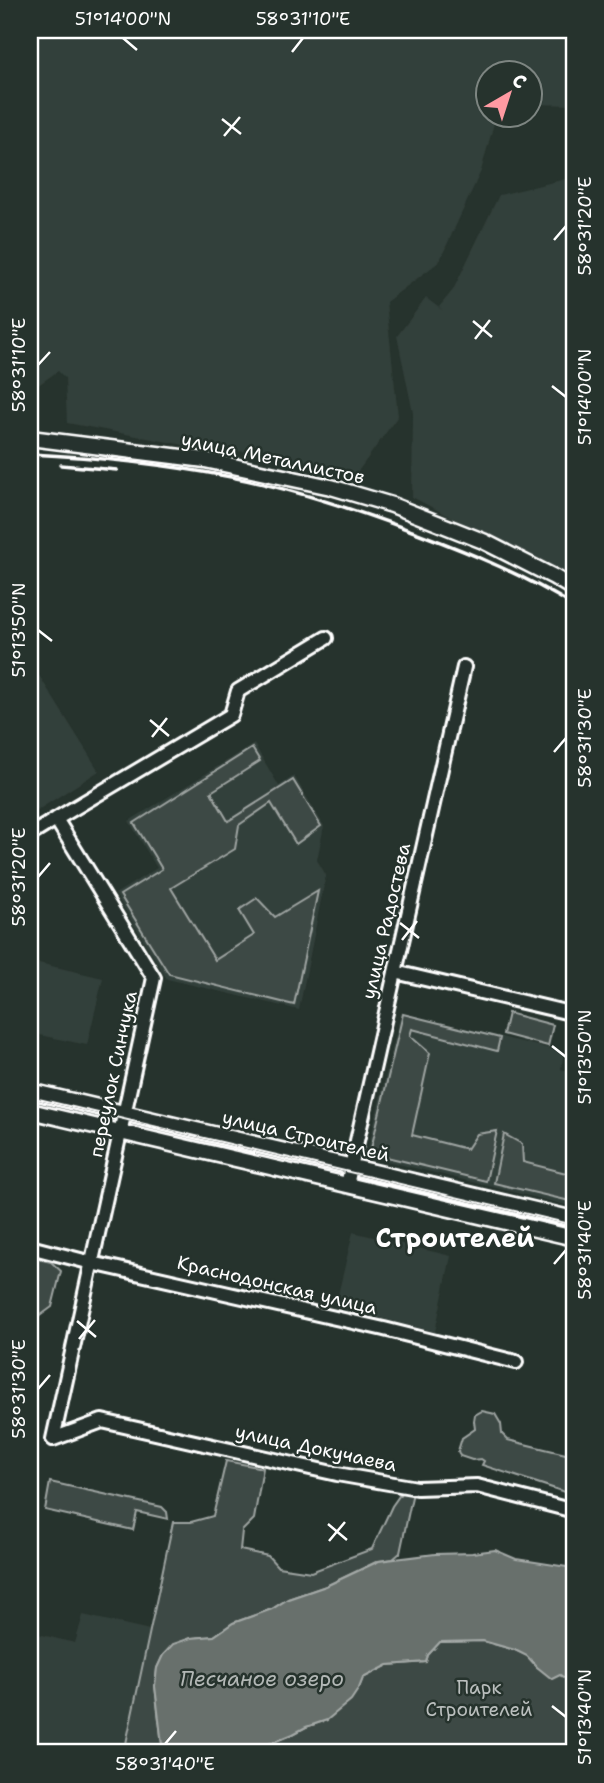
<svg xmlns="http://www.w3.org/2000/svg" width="604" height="1783" viewBox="0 0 604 1783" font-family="'Shantell Sans',sans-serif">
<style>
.built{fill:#333f3a}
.green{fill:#3e4944;stroke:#9ea4a2;stroke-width:2}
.water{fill:#67706c;stroke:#a4a9a7;stroke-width:2}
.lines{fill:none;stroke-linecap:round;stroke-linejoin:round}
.minor-casing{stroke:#fff;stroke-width:18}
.major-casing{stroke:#fff;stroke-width:19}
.minor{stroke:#26332d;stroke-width:12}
.major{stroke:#26332d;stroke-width:14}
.tram{stroke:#fff;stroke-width:2}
.rail{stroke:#fff;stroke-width:3.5}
.ticks{fill:none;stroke:#fff;stroke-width:2.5}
.labels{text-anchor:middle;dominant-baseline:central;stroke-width:5;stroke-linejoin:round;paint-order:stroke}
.street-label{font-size:19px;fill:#fff;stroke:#26332d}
.park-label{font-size:19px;fill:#bbbfbe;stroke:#26332d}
.water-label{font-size:21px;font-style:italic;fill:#b3b8b6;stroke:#26332d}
.district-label{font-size:26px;font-weight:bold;fill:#fff;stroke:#26332d}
.neatline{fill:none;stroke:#fff;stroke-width:2.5}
.ticks-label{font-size:18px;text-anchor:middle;fill:#fff}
</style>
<rect width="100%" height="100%" fill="#26332d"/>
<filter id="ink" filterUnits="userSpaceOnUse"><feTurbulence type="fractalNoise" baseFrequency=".0143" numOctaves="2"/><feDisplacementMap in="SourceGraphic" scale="14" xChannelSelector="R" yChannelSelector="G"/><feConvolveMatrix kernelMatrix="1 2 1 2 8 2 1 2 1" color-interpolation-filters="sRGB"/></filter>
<g filter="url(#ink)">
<!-- built -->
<path class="built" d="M30,30H574V105L531,104L530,74H489V116H496L481,171L439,262L386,302L398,416L354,477L266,454L195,447L67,423L65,378L58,371L30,391Z
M574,177V581L412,497L413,413L397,336L426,298L442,310L439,307L453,290L499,195Z
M30,661L99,771L30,815Z
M254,744L279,786L294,776L324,826L317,860L326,875L299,1010L167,979L115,894L157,868L129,821Z
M30,961L103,978L87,1045L30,1033Z
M401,1013L564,1052L561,1069L574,1072V1207L366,1156Z
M353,1232L451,1256L435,1332L335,1307Z
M83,1615L150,1630L124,1753H30V1632L75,1643Z"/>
<!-- green -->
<path class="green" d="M252,748L260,761L211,792L228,821L293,780L321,826L296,844L271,803L239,825L235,849L171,888L215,960L254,935L239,910L257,898L275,917L318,891L294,1005L169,974L120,895L162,869L134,823Z
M508,1013L553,1025L548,1046L503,1034Z
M403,1014L500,1038L497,1051L412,1029L410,1036L430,1053L412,1135L467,1149L477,1134L497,1131L486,1181L370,1153Z
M504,1134L522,1144L523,1162L574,1175V1202L494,1183Z
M30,1257L51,1262L61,1271L52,1307L37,1318L30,1316Z
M482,1411L495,1414L501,1424L502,1434L508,1440L574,1456V1495L482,1465L484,1461L481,1459L472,1460L460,1456L458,1451L462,1438L475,1429L474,1421L475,1415Z
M226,1461L263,1468L254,1519L242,1531L240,1550L268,1556L278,1567L311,1572L372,1549L392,1506L404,1489L413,1492L400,1553L393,1559L378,1561L326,1586L288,1599L272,1609L233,1623L214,1636L191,1638L173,1645L163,1655L157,1668L155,1686L163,1753H124L173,1522H191L213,1516Z
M50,1482L162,1507L167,1512L168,1519L137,1512L133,1530L45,1510Z
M483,1641L515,1650L528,1656L537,1667L560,1675L574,1684V1753H225L234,1748L264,1746L293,1734L306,1727L327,1720L359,1688L363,1678L388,1665L426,1662L428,1655L440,1642Z"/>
<!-- water -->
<path class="water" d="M495,1550L516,1559L574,1568V1684L560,1675L552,1679L537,1667L527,1656L515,1650L483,1641L440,1642L428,1655L426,1662L388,1665L363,1678L359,1688L351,1700L327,1720L306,1727L293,1734L264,1746L234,1748L225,1753H163L155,1686L157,1668L163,1655L173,1644L191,1638L214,1636L233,1623L272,1609L288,1599L326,1586L379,1561L435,1554L472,1553Z"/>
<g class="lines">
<!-- minor casing -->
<g class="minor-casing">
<path id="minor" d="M30,835L56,819
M395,972L574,1014
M347,1185L464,667
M30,1247L92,1263L384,1329L516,1362
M53,1439L154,978L56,819L231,715L238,691L326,638
M53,1439L102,1421L337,1474L417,1488L477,1486L574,1511"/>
</g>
<!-- major casing -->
<g class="major-casing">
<path id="major" d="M30,438L205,460L331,487L392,505L483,541L554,577L574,589
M30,1091L574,1219
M30,1111L574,1238"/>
</g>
<!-- minor -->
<use href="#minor" class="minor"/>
<!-- major -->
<use href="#major" class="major"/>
<!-- tram -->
<path class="tram" d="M30,1097L574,1225"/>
<!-- rail -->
<path class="rail" d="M30,454C98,457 164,464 231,477C295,489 359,511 420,534C473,554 526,576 574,606
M61,465L117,470"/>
</g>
</g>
<!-- ticks -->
<path class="ticks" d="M123,38L137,50M292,52L303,38M222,119L241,134M224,136L240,117M554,240L566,226M473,321L492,337M475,339L490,320M38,365L50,352M552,386L566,397M38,630L52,641M150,720L169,736M152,737L167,718M554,752L566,738M38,877L50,863M400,923L419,938M402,940L417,921M552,1046L566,1057M554,1264L566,1250M77,1321L96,1337M79,1339L95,1320M38,1389L50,1375M328,1524L347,1540M329,1541L345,1522M552,1706L566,1717M165,1744L176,1731"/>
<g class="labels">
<!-- street labels -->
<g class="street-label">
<text transform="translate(273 458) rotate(12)">улица Металлистов</text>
<text transform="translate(386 921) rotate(-77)">улица Радостева</text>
<text transform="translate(113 1074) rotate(-78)">переулок Синчука</text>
<text transform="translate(306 1136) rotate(13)">улица Строителей</text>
<text transform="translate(277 1285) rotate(13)">Краснодонская улица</text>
<text transform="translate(316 1448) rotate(12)">улица Докучаева</text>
</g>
<!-- park labels -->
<g class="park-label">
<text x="479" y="1687">Парк<tspan x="479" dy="22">Строителей</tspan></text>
</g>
<!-- water labels -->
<g class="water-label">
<text x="262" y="1679">Песчаное озеро</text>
</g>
<!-- district labels -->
<g class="district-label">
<text x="455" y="1237">Строителей</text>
</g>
</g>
<!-- margin -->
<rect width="604" height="1783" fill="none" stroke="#26332d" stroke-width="77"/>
<!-- north arrow -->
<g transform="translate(509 94) rotate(39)"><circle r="33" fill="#26332d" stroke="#7d8581" stroke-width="2"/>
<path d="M0-5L12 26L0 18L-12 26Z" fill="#ff9aa2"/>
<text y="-10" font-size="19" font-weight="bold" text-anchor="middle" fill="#ffffff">С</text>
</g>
<rect x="38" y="38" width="528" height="1706" class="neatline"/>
<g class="ticks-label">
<text x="123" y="25">51°14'00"N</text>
<text x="303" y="25">58°31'10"E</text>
<text transform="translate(585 226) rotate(-90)" y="6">58°31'20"E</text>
<text transform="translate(19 365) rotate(-90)" y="6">58°31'10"E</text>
<text transform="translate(585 397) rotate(-90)" y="6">51°14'00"N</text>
<text transform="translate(19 630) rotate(-90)" y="6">51°13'50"N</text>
<text transform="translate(585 738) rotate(-90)" y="6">58°31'30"E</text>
<text transform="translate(19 877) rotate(-90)" y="6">58°31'20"E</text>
<text transform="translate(585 1057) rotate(-90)" y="6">51°13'50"N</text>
<text transform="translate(585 1250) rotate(-90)" y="6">58°31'40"E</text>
<text transform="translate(19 1389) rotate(-90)" y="6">58°31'30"E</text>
<text transform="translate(585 1717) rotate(-90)" y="6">51°13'40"N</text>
<text x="165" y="1770">58°31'40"E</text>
</g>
</svg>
